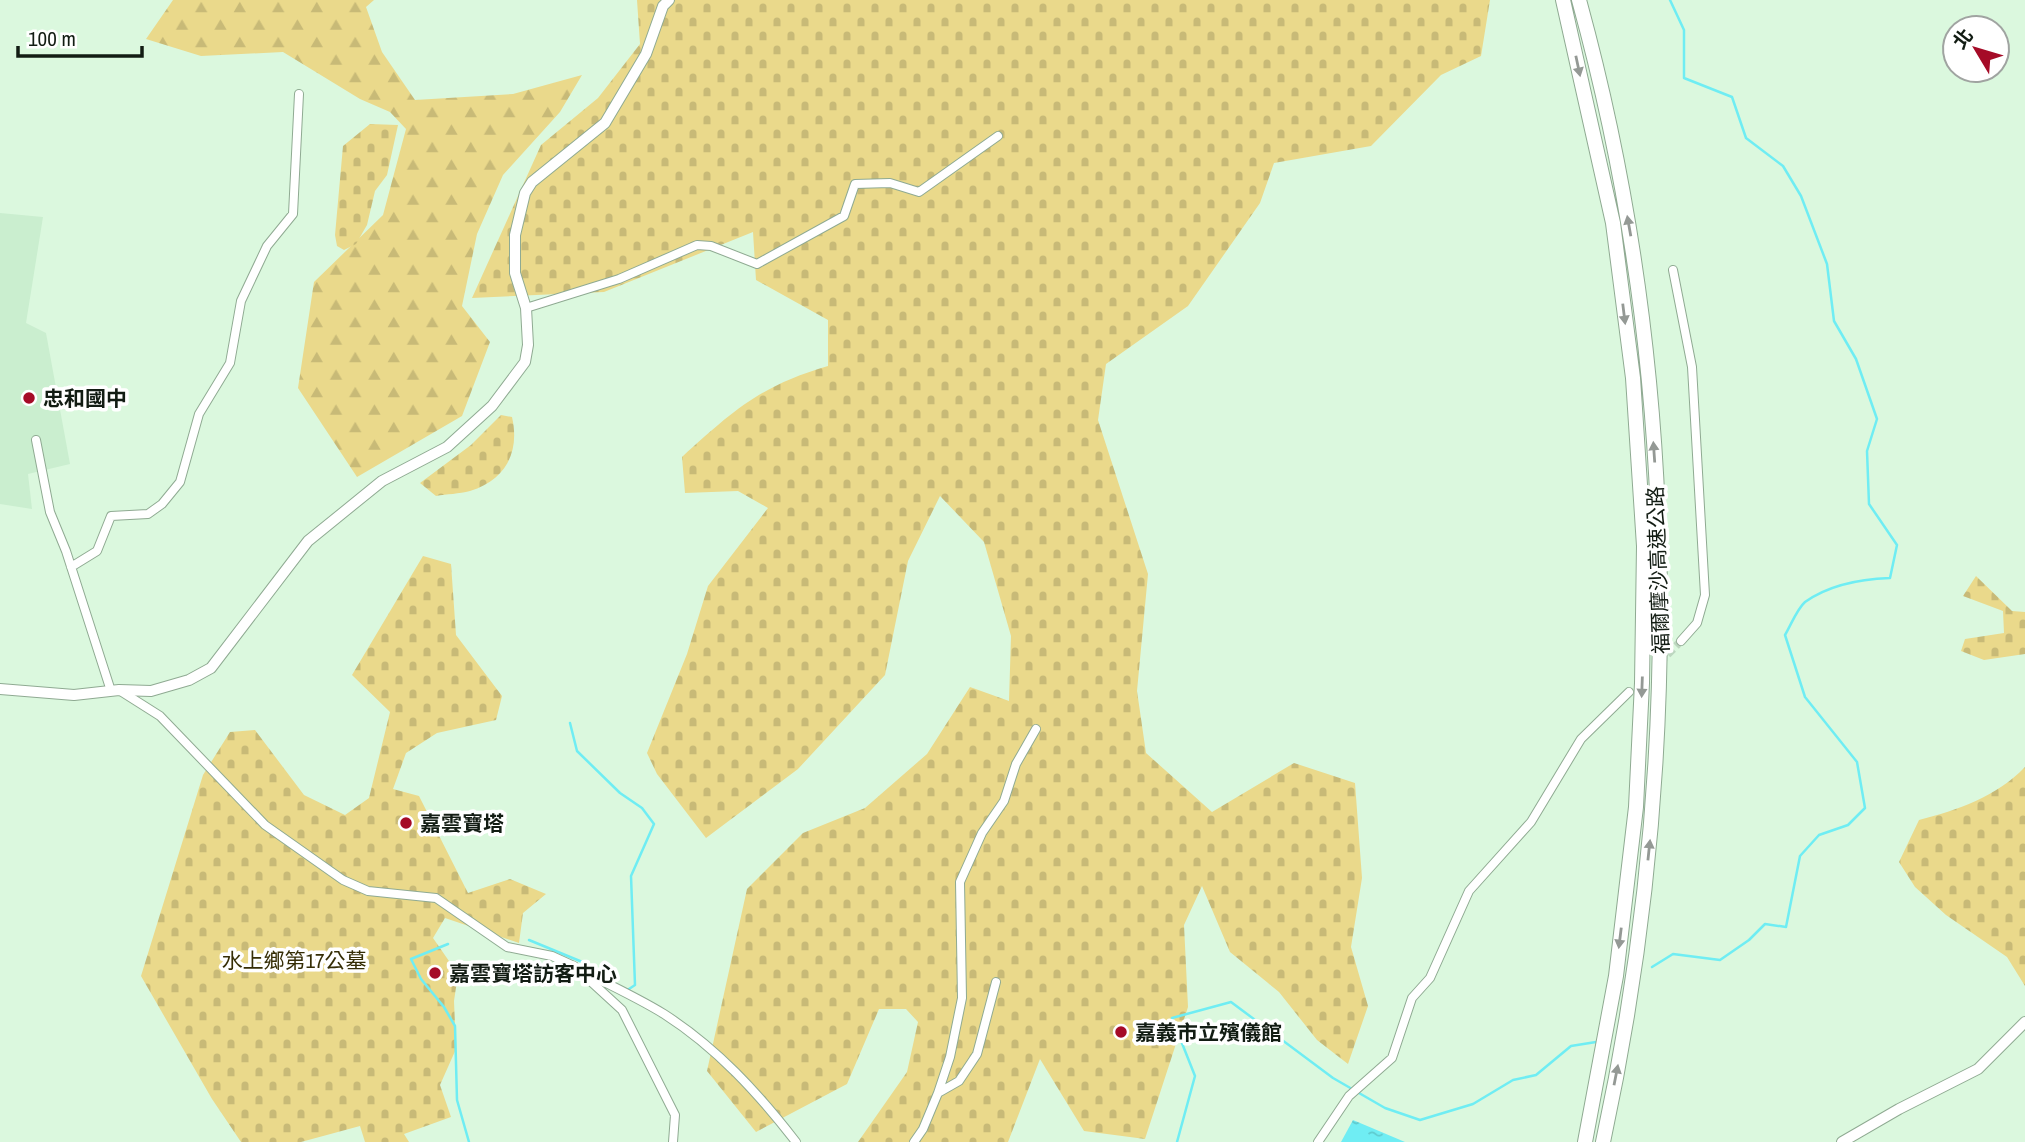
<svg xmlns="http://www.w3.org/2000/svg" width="2025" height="1142" viewBox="0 0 2025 1142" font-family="'Archivo Narrow','Noto Sans TC',sans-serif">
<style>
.built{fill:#caeecf}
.forest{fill:url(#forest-firs)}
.cemetery{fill:url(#cemetery-stones)}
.water{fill:url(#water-ripples)}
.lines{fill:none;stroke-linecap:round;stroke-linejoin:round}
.stream{stroke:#6fedf3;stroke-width:2.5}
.street-tunnel{stroke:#bdd7c0;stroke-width:8;stroke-dasharray:8 4;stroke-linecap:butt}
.street-casing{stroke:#8faa92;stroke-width:10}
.secondary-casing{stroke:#8faa92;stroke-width:12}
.highway-casing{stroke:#8faa92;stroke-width:16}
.street{stroke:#fff;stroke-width:8}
.secondary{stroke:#fff;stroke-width:10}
.highway{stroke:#fff;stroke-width:14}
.oneway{fill:#949995}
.poi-dot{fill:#a50b27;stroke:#fff;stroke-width:2.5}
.labels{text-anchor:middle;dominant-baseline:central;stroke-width:7;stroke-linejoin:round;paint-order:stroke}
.poi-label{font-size:21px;font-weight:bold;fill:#121c13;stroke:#fff;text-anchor:start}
.street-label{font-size:21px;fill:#121c13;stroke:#fff}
.park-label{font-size:21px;fill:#352d05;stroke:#fff}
</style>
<defs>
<pattern id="forest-firs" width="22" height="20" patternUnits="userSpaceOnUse" patternTransform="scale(1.75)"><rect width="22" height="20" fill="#ead98b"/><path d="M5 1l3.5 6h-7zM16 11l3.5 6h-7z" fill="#c8ba77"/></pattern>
<pattern id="cemetery-stones" width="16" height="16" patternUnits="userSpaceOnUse" patternTransform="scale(1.75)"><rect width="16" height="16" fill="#ead98b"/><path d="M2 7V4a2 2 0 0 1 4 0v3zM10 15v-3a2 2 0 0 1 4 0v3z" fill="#c8ba77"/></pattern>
<pattern id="water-ripples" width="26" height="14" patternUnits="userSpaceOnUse" patternTransform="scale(1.75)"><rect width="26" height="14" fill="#6fedf3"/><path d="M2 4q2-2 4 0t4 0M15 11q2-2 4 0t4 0" fill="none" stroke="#5fcbcf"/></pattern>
</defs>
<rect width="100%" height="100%" fill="#dbf8de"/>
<!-- built -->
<path class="built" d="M0,213L43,217L26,323L46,333L70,464L28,474L32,509L0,504Z"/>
<!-- forest -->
<path class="forest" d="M173,0H374L366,7L382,52L415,100L513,94L582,75L560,112L503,175L477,234L462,306L490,342L462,416L357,477L298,388L314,282L383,215L406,129L390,112L360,99L283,52L201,56L146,39Z"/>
<!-- cemetery -->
<path class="cemetery" d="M637,0H1490L1481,56L1441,75L1371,146L1274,163L1260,203L1188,306L1106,364L1098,420L1148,574L1137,691L1146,753L1212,812L1294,763L1355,783L1362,878L1351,947L1368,1006L1348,1064L1317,1040L1279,992L1230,952L1202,886L1184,925L1188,1007L1145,1139L1084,1131L1040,1059L1008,1142H858L907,1072L918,1022L906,1009H879L847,1084L756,1132L707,1071L747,889L803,833L865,808L927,754L970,687L1009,701L1011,636L984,542L940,496L908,561L885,675L798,769L706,838L657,774L647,753L687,654L708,586L768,508L738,491L685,493L682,457C734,410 760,386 828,366V320L756,280L753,232L604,292L472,298L541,145L598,98L640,44Z
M370,124L398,125L387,175L375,191L367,225L356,244L344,250L337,246L335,235L343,146Z
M501,415L512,417C520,452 506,480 470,491C459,494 447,494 436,496L420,483L471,445Z
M423,556L451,564L456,635L502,696L496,720L437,733L406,753L393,789L419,796L468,893L510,879L546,894L523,913L519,943L445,918L433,938L458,974L454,1001L456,1049L440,1085L451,1117L404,1134L409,1142H365L360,1126L301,1142H241L212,1099L141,976L203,775L230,732L255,730L304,795L345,815L369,798L390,712L352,675Z
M1976,576L2012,611L2025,612V654L1984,660L1961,651L1965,639L2004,633L2003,611L1963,596Z
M2025,767V986L2007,957L1946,915L1915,887L1899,862L1919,820C1958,810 1996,797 2025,767Z"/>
<!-- water -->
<path class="water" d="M1353,1120L1405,1142H1341Z"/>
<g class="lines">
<!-- stream -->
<path class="stream" d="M570,723L577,751L620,793L642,808L654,824L631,876L635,985L626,991
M529,940L592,966L603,977
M448,944L411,959L421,979L444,1007L455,1026L457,1100L469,1142
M1652,967L1673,954L1720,960L1749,940L1765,924L1786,927L1800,856L1819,835L1848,825L1865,808L1857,762L1805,697L1785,635C1791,625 1797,609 1805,602C1829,585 1861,579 1890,578L1897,545L1869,504L1867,451L1877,419L1856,359L1834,321L1827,264L1801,196L1783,166L1746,138L1732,97L1684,78V30L1670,0
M1177,1142L1195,1076L1172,1018L1231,1002L1333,1078L1385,1108L1420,1120L1473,1104L1513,1080L1536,1075L1571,1046L1596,1042"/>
<!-- street-tunnel -->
<path class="street-tunnel" d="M1659,663L1681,641"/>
<!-- street casing -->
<g class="street-casing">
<path id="street" d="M1673,270L1692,367L1705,595L1697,623L1681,641
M526,308L619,279L697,245L711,246L757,264L844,216L855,184L890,183L919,192L998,136
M36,440L50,512L66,551L111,691
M71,567L97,551L111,516L148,514L162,504L180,482L199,414L230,363L241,301L267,246L293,214L299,94
M119,690L160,716L265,825L343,880L368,891L436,898L507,947L552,956L574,966L622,1010L675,1115L673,1142
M582,971C610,985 638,998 664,1014C717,1048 758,1093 796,1142
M938,1093L950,1057L962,998L960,882L982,833L1004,801L1016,764L1036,729
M914,1142L923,1129L938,1093L959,1081L977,1054L996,982
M1318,1142L1349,1096L1392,1058L1412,998L1430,978L1469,891L1531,822L1581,739L1629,692"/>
</g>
<!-- secondary casing -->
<g class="secondary-casing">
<path id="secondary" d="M0,689L74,695L119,690L151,691L189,680L211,668L308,541L382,481L447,447L492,406L525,362L528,345L526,308L515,273V235L525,193L532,182L605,123L646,54L663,6L669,0
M1842,1142L1899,1109L1978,1069L2025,1022"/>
</g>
<!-- highway casing -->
<g class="highway-casing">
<path id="highway" d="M1563,0L1613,223L1633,378L1644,546L1642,683L1636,807L1616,976L1585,1142
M1579,0C1681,371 1684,767 1603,1142"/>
</g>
<!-- street -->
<use href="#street" class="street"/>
<!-- secondary -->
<use href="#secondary" class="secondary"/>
<!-- highway -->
<use href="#highway" class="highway"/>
</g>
<!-- one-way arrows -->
<defs><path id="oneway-solid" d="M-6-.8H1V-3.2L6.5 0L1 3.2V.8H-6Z" transform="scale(1.75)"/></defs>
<g class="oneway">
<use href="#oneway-solid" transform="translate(1578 66) rotate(78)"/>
<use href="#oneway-solid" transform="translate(1629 226) rotate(-100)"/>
<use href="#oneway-solid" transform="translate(1624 314) rotate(83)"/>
<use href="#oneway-solid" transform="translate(1654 452) rotate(-94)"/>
<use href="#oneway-solid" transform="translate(1642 687) rotate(92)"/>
<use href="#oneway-solid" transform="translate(1649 850) rotate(-84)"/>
<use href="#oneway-solid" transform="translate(1620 938) rotate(97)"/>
<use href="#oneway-solid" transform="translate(1616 1075) rotate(-79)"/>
</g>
<!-- markers -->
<g class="poi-dot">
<circle cx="29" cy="398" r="7"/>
<circle cx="406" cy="823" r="7"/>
<circle cx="435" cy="973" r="7"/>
<circle cx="1121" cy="1032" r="7"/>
</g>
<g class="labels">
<!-- poi labels -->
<g class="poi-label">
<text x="43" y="398">忠和國中</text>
<text x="420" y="823">嘉雲寶塔</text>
<text x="449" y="973">嘉雲寶塔訪客中心</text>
<text x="1135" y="1032">嘉義市立殯儀館</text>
</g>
<!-- street labels -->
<g class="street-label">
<text transform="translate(1658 570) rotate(-92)">福爾摩沙高速公路</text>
</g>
<!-- park labels -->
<g class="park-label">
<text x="294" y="960">水上鄉第17公墓</text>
</g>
</g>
<!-- north arrow -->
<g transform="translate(1976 49) rotate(308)"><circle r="33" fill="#ffffff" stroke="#a0a4a1" stroke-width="2"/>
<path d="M0-5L12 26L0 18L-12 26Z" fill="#a50b27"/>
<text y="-10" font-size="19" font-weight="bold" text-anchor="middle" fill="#121c13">北</text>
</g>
<!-- scale -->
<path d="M18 46v10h124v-10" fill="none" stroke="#121c13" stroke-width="3.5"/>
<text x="28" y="46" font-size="21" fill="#121c13" stroke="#ffffff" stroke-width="5" paint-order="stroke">100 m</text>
</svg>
